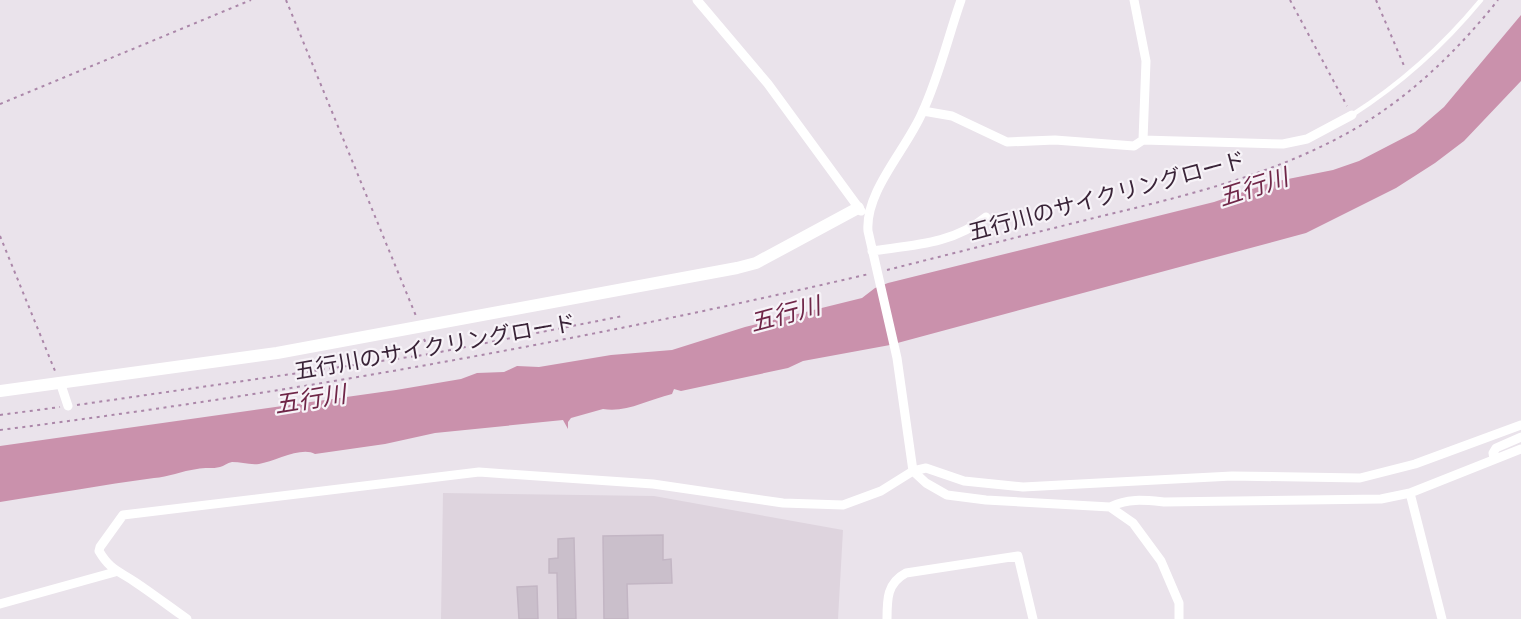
<svg xmlns="http://www.w3.org/2000/svg" width="1521" height="619" viewBox="0 0 1521 619" font-family="Cabin,'Noto Sans JP',sans-serif">
<style>
.built{fill:#ded4de}
.water{fill:#ca91ac}
.building{fill:#cabfcb;stroke:#c3b6c4;stroke-width:1.5}
.lines{fill:none;stroke-linecap:round;stroke-linejoin:round}
.path{stroke:#ab87a9;stroke-width:2;stroke-dasharray:3 4.5;stroke-linecap:butt}
.service{stroke:#fff;stroke-width:4.5}
.minor{stroke:#fff;stroke-width:9}
.tertiary{stroke:#fff;stroke-width:12}
.labels{text-anchor:middle;dominant-baseline:central;stroke-width:4.5;stroke-linejoin:round;paint-order:stroke}
.street-label{font-size:22px;fill:#3a2438;stroke:#f7f3f8}
.water-label{font-size:24px;font-style:italic;fill:#6f2648;stroke:#f7f3f8}
</style>
<rect width="100%" height="100%" fill="#eae3eb"/>
<!-- built -->
<path class="built" d="M443,493L654,496L843,530L838,619H441Z"/>
<!-- water -->
<path class="water" d="M1521,15V81L1464,141L1435,163L1396,188L1306,233L890,345L803,361L788,368L681,391L674,389L672,394C647,400 626,413 603,409L571,418L568,422V429L563,420L435,433L385,444L315,454C302,446 275,461 259,464C249,465 241,462 232,462C227,463 224,466 220,467C213,469 204,467 197,469C182,471 168,477 154,478C102,485 52,494 0,502V446L396,390L461,379L477,373L504,372L517,366L539,367L611,355L672,350L745,327L862,298L875,288L888,283L1214,202L1273,182L1333,170L1359,161L1415,132L1444,107Z"/>
<!-- building -->
<path class="building" d="M663,535V560L671,559L672,583L627,584L628,619H604L603,536Z
M574,538L576,619H558L557,573H549V559L558,558V539Z
M537,586L538,619H519L517,587Z"/>
<g class="lines">
<!-- path -->
<path class="path" d="M286,0L416,316
M1290,0L1347,106
M1376,0L1405,68
M0,104L251,0
M0,236L55,371
M887,270C958,252 1030,234 1102,216C1189,195 1280,173 1358,127C1412,95 1459,49 1498,0
M424,339L430,353
M77,405L430,354L623,316
M0,415L60,407
M0,430C292,393 582,341 869,274"/>
<!-- service -->
<path class="service" d="M1352,115C1402,83 1443,46 1481,0"/>
<!-- minor -->
<path class="minor" d="M697,0L768,84L861,211
M961,0C948,37 939,77 922,113C906,150 865,191 868,231L897,358L913,471L926,483L947,495L986,500L1110,507L1133,523L1161,561L1179,603V619
M1134,0L1146,61L1143,140
M923,111L952,116L1007,142L1055,140L1134,146L1143,140L1283,144L1307,139L1352,115
M872,251C913,245 953,244 986,217
M60,382L68,406
M1494,459L1493,453L1496,448L1521,437
M1410,493L1442,619
M1110,507C1128,498 1144,500 1164,502L1381,499L1410,493L1521,449
M0,604L115,572
M187,619C170,607 153,594 135,582C119,571 110,570 99,551L100,547L123,515L479,472L653,484L783,503L843,505L881,491L913,471L926,468L964,481L1023,487L1232,476L1360,478L1415,464L1521,425
M887,619C887,599 887,583 906,573L1018,556L1033,619"/>
<!-- tertiary -->
<path class="tertiary" d="M0,391L277,353L737,268L756,263L858,208"/>
</g>
<g class="labels">
<!-- street labels -->
<g class="street-label">
<text transform="translate(1107 196) rotate(-15)">五行川のサイクリングロード</text>
<text transform="translate(435 347) rotate(-10)">五行川のサイクリングロード</text>
</g>
<!-- water labels -->
<g class="water-label">
<text transform="translate(1253 187) rotate(-18)">五行川</text>
<text transform="translate(785 314) rotate(-15)">五行川</text>
<text transform="translate(310 399) rotate(-9)">五行川</text>
</g>
</g>
</svg>
